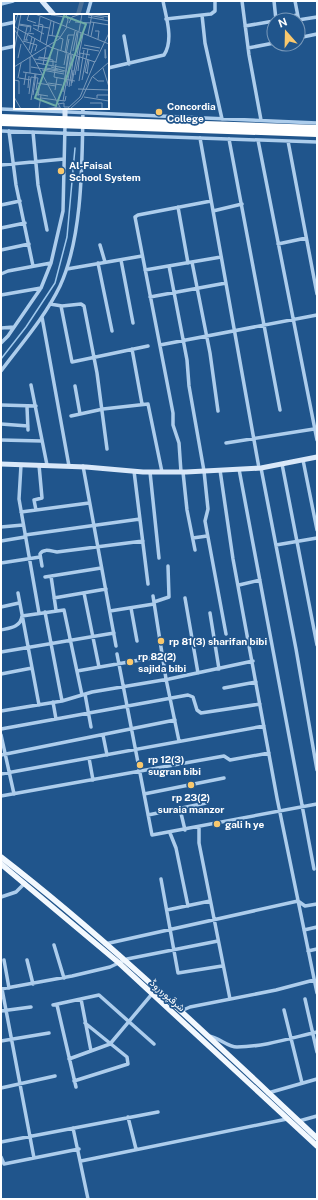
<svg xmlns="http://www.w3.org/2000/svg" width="318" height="1200" viewBox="0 0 318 1200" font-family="'Public Sans',Vazirmatn,sans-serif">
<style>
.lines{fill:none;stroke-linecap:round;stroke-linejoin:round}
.stream{stroke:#a0c9ed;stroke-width:1.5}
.canal{stroke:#4c7198;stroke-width:4.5}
.street{stroke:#adcdec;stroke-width:3.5}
.secondary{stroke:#d9e8f9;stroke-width:5}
.primary{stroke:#f2f8fe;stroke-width:5.5}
.highway{stroke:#fff;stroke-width:6}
.poi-dot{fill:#f9c86d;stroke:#20558c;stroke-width:1.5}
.labels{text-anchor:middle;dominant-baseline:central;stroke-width:3.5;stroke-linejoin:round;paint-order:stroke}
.poi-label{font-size:10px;font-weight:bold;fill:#fff;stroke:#20558c;text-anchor:start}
.street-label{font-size:10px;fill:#fff;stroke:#20558c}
.inset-road{fill:none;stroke:#7999ba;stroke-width:1}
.view{fill:#6fada8;fill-opacity:0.15;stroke:#6fada8;stroke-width:2}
.inset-edge{fill:none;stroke:#fff;stroke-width:2}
</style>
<rect width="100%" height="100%" fill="#20558c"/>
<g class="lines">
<!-- stream -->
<path class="stream" d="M1,359L26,327L55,283L67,237L75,148"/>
<!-- canal -->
<path class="canal" d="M78,15L82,1"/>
<!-- street -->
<path class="street" d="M242,1L249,55L261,120
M274,1L276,20
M295,1L302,37
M1,4L13,1
M87,15L91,1
M202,15L205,43L222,119
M166,19L211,14L215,11V1
M277,20L297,15
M298,20L317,17
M1,25L15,22
M245,26L274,21
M124,36L129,64
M298,38L317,34
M248,48L274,43
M1,49L15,46
M108,68L164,55C174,40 166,17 163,1
M1,109L317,123
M1,131L317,142
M9,131L16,185L33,266
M33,132L38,185L47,230
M200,138L259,468
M229,139L280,410
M258,140L317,440
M288,141L317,294
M1,165L64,159
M1,205L20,201
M178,207L188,263
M213,211L242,204
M1,228L25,223
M278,244L306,238
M100,245L105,262
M1,250L29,244
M121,260L133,323
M192,262L210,353L218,411
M98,263L112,331
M169,266L187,360L189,386L204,471L208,509L205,521L226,634
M67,269L142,256
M145,270L221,257
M1,274L8,271L51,263
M1,295L41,288
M150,297L226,283
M50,304L62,306L81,304L84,306L97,373L107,449
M61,306L72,362L148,346
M42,317L69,466
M1,328L14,327
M1,343L8,336L41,288L51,263L63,211L65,125
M160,345L317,315
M132,349L142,404
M1,371C22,343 45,317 60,286C83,236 82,162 83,108
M31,385L47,465
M75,386L80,414
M1,405L36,406
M27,407L28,430
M71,416L103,409L148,404L162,472
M1,424L28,426
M1,440L42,441
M226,443L314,429
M303,460L317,530
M282,464L317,645
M21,465L19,499L39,613
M83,466L116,646
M261,468L296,649L317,770
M239,469L314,869
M220,470L233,559L277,798L317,993
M134,471L148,584
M150,472L159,558
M181,472L179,443L173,425V413L135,217L138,215L211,201
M183,472L187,510L195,550
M36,510L34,500L42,498L39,465
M21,512L89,503
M1,527L23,525
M25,535L140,519
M193,538L207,536
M1,541L25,537
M276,545L317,538
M1,563L40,557
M42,566L40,554C43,548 51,551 57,552L143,541
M51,576L56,610
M45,577L101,568
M239,585L260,580
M18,593L39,705
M84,593L99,667
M153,596L166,679L179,741
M54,598L106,589
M185,598L198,673
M154,602L169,597L168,566
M1,607L19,603
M131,608L137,641
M110,611L154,604
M45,612L62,701
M210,613L219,669
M1,630C10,628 21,627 22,616L64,610L82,695
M1,652L114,633
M117,654L152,835L317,804
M77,671L163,656
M1,674L32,668
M224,688L256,682
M85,694L91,727
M53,702L56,719
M1,711L62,701L92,692L169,679L253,661
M1,729L188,695L193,697L197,710L201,713L260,704
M1,735L14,794
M103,735L107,755
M1,755L175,720
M89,758L93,780
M1,774L264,726
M144,794L224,778
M1,796L224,756L230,760L269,753
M180,809L185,830
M148,815L206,803
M199,827V843L230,999
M170,833L176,848L188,906
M161,879L178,973L222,966
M1,897L16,892L25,883
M167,910L210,901
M304,930L317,927
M105,944L298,901L305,906L317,904
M54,945L64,978
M308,951L317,949
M4,960L9,988
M27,960L33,984
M1,989L72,976L110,967L127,959L218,941
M2,989L34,1158
M81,999L91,1051
M305,999L317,1052
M53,1005L99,995L154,1044
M57,1005L76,1087
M284,1010L302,1083
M1,1011L31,1007
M181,1011L190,1007L276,990L314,980
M208,1036C219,1037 227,1047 237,1047C263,1047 291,1038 317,1032
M1,1041L49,1033
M69,1059L110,1044L152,994
M74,1081L128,1064L127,1057L85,1023
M1,1088L55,1076
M268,1093L317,1079
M128,1117L136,1149
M299,1121L317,1116
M73,1128L88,1199
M1,1142L158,1112
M1,1157L4,1164L79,1149
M81,1161L287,1119"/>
<!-- secondary -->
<path class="secondary" d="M42,1L54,15
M65,122V108
M1,464L86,467L143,472H186L261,468L317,457"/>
<!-- primary -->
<path class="primary" d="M1,857C112,943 214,1042 317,1138
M1,864L119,963L317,1146"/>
<!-- highway -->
<path class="highway" d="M1,117L317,128
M1,123L317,134"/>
</g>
<!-- markers -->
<g class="poi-dot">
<circle cx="159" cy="112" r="4"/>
<circle cx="61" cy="171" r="4"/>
<circle cx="161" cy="641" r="4"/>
<circle cx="130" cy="662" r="4"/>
<circle cx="140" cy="765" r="4"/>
<circle cx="191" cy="785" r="4"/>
<circle cx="217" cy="824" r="4"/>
</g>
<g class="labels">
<!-- poi labels -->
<g class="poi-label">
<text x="167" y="106">Concordia<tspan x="167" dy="12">College</tspan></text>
<text x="69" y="165">Al-Faisal<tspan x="69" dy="12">School System</tspan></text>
<text x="169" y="641">rp 81(3) sharifan bibi</text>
<text x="138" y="656">rp 82(2)<tspan x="138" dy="12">sajida bibi</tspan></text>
<text x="148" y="759">rp 12(3)<tspan x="148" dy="12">sugran bibi</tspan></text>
<text x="191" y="797" text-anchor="middle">rp 23(2)<tspan x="191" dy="12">suraia manzor</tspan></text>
<text x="225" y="824">gali h ye</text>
</g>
<!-- street labels -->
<g class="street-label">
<text transform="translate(168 995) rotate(41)">شرقپور روڈ</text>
</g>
</g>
<!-- overview -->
<g transform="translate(14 14)">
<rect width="95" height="95" fill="#20558c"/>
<path class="inset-road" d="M4,0L0,12L4,15M15,0L13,6L22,9M21,0L95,30M76,0L95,3M37,1L51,3M74,1L90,4M74,3L95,7M61,8L77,9M77,8L95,11M55,9L58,3L67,0M5,10L17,12L16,18M25,10L29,11L26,28M5,11L17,13M19,11L35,14M13,13L10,26H14M52,13L54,6L52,0M19,14L30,20M0,15L20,45L47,95M4,15L36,33L81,48L95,19M24,16L26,3M65,17L68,0M81,17H85L84,25M34,21L46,23M74,21L78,0M38,22L40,8M77,22L80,8M46,24L49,25L47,36M12,26L14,19L20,20M9,27L23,31L21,37M32,31L37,7M70,31L86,34M68,34L85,37M91,35L92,44H91V36M15,36L18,23M0,37L7,0M59,37L63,18M17,39L21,24M51,39L54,21H60M56,41L61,17M65,41L69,20M61,42L64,18M25,43L39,46V52M4,44L7,30M24,44H37M20,45L42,48M74,45L71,58L74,59M23,49L51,54M42,49L44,36M42,50L40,63L61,67M29,51L32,34M50,51L55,25M0,53L45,25L53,13M17,53L50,58M37,53L51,57M32,54L44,56M89,54L95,73M28,56L50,60M64,57L66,39L76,41M9,58L29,61M16,59V43M73,60L75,46M61,61L65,42M79,63L84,67H90M4,64L7,49M5,64L17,66M0,66L5,67V80M68,66L74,35M65,67L70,36M23,69L42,72M34,69L48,71M58,69L67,19M50,70L55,40M10,71L12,59M53,72L58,41M57,72L59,56M55,73L60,41M14,74L15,62M64,75L95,76M22,76L24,64M41,76L43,64M49,78L54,40M15,80L17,63L24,64M22,80L34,82M19,81L22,60M24,82L26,70M0,83L7,95M70,83L95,87M27,84L42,86M83,84V81H95M17,86L21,60M43,86L51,87L52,82M49,87L57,41M76,89H88V95M44,90L50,89V93H55M25,95L27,81M28,95L46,93M53,95L66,83L81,47M56,95L68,84L78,63L95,48"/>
<path class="view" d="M50,2L72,10L42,92L21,84Z"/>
<rect width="95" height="95" class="inset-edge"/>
</g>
<!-- border -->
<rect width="318" height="1200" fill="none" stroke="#ffffff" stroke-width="4"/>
<!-- north arrow -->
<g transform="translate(286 32) rotate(340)"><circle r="19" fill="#20558c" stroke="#7999ba"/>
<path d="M0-3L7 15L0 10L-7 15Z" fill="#f9c86d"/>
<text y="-6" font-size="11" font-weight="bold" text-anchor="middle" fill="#ffffff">N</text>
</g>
</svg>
